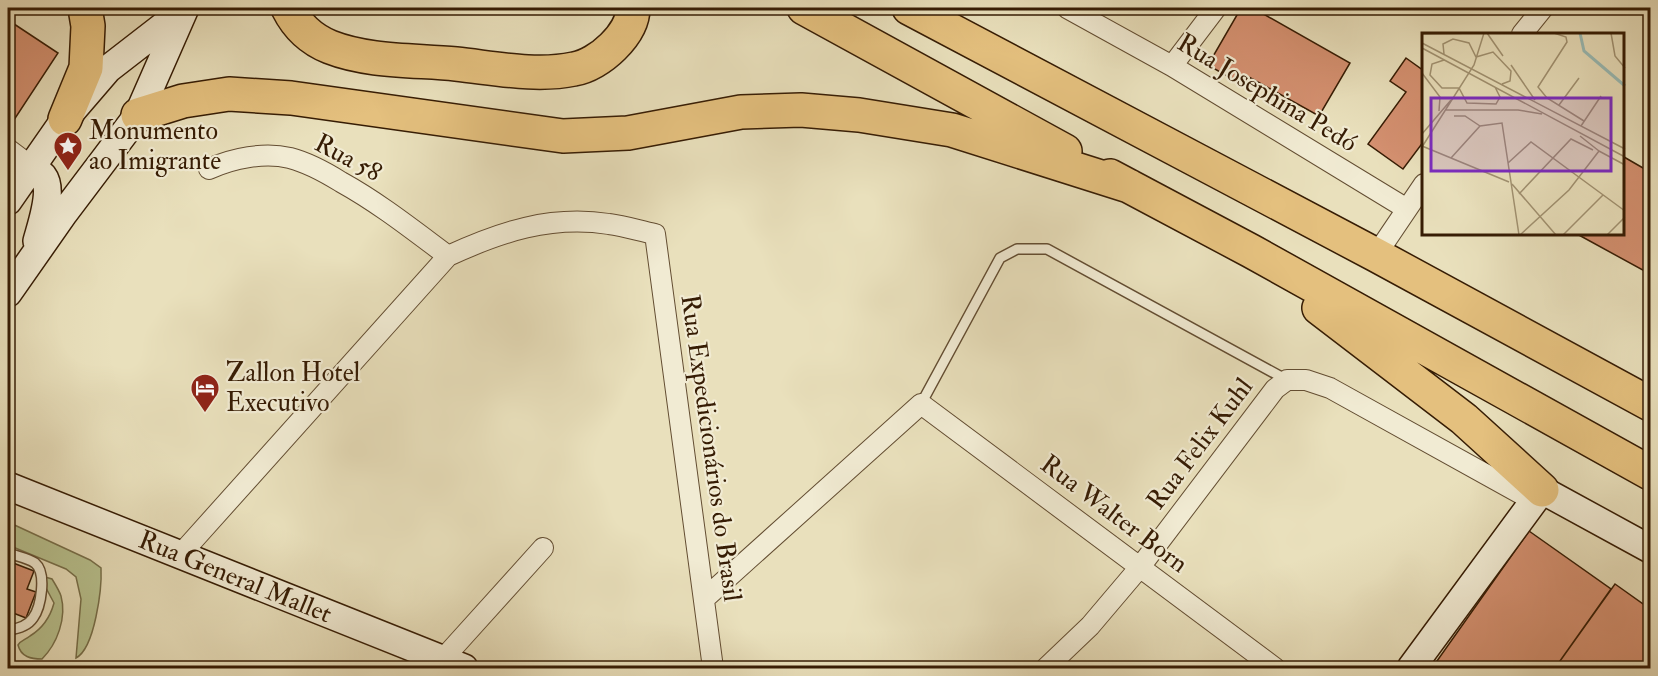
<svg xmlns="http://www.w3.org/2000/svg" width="1658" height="676" viewBox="0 0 1658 676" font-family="'IM FELL Double Pica',serif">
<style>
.green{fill:#b8c28f;stroke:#776f4a;stroke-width:1.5}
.building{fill:#d49070;stroke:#361c04;stroke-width:1.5}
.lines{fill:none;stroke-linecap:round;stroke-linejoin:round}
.lane-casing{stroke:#634d32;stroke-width:12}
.street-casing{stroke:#634d32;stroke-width:22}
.secondary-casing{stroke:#361c04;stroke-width:30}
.highway-casing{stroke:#361c04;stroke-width:36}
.lane{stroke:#f1ebd3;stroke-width:9}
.street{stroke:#f1ebd3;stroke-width:20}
.secondary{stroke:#f1ebd3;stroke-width:27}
.highway{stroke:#e4c07e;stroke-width:33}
.labels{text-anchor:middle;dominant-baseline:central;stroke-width:4.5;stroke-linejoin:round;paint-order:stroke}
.street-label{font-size:26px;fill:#361c04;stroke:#f1ebd3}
.poi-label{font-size:26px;fill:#361c04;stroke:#f1ebd3;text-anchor:start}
.inset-river{fill:none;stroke:#99bcb7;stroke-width:3}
.inset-road{fill:none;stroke:#a19272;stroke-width:1.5}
.view{fill:#7b2cbf;fill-opacity:0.15;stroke:#7b2cbf;stroke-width:3}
.inset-edge{fill:none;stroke:#361c04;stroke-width:3}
</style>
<rect width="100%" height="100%" fill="#e9e0bc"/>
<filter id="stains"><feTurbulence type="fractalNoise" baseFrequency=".00333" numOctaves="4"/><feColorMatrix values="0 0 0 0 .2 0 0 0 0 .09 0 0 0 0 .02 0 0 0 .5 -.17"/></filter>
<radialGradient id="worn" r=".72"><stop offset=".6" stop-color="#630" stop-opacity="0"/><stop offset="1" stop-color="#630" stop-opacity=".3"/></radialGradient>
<!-- green -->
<path class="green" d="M8,522L90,560L101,568C102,588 95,648 76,658L81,599L76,577L66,569L8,545Z
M45,577L52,579C55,584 59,590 61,596C67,618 57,644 42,659C31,659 21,657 18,645C21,640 25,640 30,636C43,628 50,618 54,603L45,586Z"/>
<!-- building -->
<path class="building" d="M1241,8H1253L1350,63L1319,116L1249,77L1244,86L1208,65Z
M8,20L58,53L8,129Z
M1406,58L1424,71V141L1403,169L1368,144L1406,92L1390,81Z
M1624,157L1650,172V274L1577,234H1624Z
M1529,531L1611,589L1555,668H1432Z
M8,561L34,571L27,589L36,592L26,618L8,611Z
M1615,584L1650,609V668H1555Z"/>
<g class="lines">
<!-- lane casing -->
<g class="lane-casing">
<path id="lane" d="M921,404L1000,258L1017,249H1047L1287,380
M8,553C16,556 28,558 35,563C47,573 41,607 33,618C27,627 17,629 8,630"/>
</g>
<!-- street casing -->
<g class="street-casing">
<path id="street" d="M1067,8L1172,66L1407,209
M1522,34L1543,8
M1172,66L1216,8
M8,149L32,167
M209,169C233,158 264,152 290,158C309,163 325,172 341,182C379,203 413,230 448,256
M1376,255L1424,184
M180,555L448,256C500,232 550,215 609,224C625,226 640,231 655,234L713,668
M704,599L921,404L1275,668
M442,660L543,548
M1046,668L1090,626L1140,567L1275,389L1287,380H1306L1330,388L1534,501"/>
</g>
<!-- secondary casing -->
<g class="secondary-casing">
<path id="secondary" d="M32,167C36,170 40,173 43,176C54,190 41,226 37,241
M8,201L65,119L108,69L179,14
M8,293L64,213L138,115L185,8
M8,486L464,668
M1411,668L1542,490L1650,549"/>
</g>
<!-- highway casing -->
<g class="highway-casing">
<path id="highway" d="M288,8C297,26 310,39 330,47C368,62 415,60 456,64C494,68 536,77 574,69C599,65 633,34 633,8
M804,8L1065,151
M909,8L1376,255L1650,404
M138,115L183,101L229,94L291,98L563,136L628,133L741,112L801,110L859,115L952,130L1129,186
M65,119L86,68L88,26L85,8
M1110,176L1251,251L1650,473
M1319,308L1464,419L1542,490"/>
</g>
<!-- lane -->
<use href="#lane" class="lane"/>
<!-- street -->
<use href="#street" class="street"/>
<!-- secondary -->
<use href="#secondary" class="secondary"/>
<!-- highway -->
<use href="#highway" class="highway"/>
</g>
<!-- icons -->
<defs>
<g id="sight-pin" transform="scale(1.5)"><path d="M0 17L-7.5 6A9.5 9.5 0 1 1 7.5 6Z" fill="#8f2418" stroke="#f1ebd3"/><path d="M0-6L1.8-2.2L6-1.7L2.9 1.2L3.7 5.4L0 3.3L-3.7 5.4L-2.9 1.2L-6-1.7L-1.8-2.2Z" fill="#fff"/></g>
<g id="hotel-pin" transform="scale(1.5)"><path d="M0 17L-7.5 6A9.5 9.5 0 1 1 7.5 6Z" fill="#8f2418" stroke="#f1ebd3"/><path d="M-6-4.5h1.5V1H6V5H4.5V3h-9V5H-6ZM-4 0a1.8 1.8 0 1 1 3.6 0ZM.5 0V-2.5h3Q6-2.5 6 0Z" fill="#fff"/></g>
</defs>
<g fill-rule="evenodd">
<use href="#sight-pin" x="68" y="146"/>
<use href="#hotel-pin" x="205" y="388"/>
</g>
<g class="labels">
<!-- street labels -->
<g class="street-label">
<text transform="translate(1267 93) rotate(31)">Rua Josephina Pedó</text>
<text transform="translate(348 158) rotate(28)">Rua 58</text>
<text transform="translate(1200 444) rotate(-53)">Rua Felix Kuhl</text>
<text transform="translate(711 448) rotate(82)">Rua Expedicionários do Brasil</text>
<text transform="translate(1114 514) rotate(37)">Rua Walter Born</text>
<text transform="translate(235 577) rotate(22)">Rua General Mallet</text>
</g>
<!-- poi labels -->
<g class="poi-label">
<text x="89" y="131">Monumento<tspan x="89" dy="30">ao Imigrante</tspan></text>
<text x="226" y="373">Zallon Hotel<tspan x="226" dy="30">Executivo</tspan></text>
</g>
</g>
<!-- overview -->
<g transform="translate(1422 33)">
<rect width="202" height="202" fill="#e9e0bc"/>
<path class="inset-river" d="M158,0L162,18L203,53"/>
<path class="inset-road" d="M65,0L81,23M132,0L144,4L145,9L116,54L125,65L162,88M189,0L193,23L203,35M0,1L55,0M0,10L203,116M0,15L203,124M22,21L21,11L31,6L47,10L54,24L71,19L89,38L88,48L80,51M22,27L10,31L8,42L20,55H37L45,70L74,71L78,64L73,54M89,32L113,67M0,40L18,64L17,78M137,72L157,45M24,77H96L120,81M32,83H43L58,93M159,93L179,63M0,101L29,67M158,103L177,118M0,113L87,149M0,114L52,32L62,0M29,125L58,93L80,90L97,202M86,130L109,109L203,178M90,151L134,202M97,161L149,106L171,117M98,202L147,157L177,118L203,132M141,202L181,162M185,202L203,184"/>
<path class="view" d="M9,65H189V138H9Z"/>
<rect width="202" height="202" class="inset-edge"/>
</g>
<!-- margin -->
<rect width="1658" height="676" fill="none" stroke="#e9e0bc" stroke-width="30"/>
<rect x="9" y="9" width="1640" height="658" fill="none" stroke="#361c04" stroke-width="3"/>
<rect x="15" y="15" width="1628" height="646" fill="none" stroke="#361c04" stroke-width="1.5"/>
<rect width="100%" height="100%" filter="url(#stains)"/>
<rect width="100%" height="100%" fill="url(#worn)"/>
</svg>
